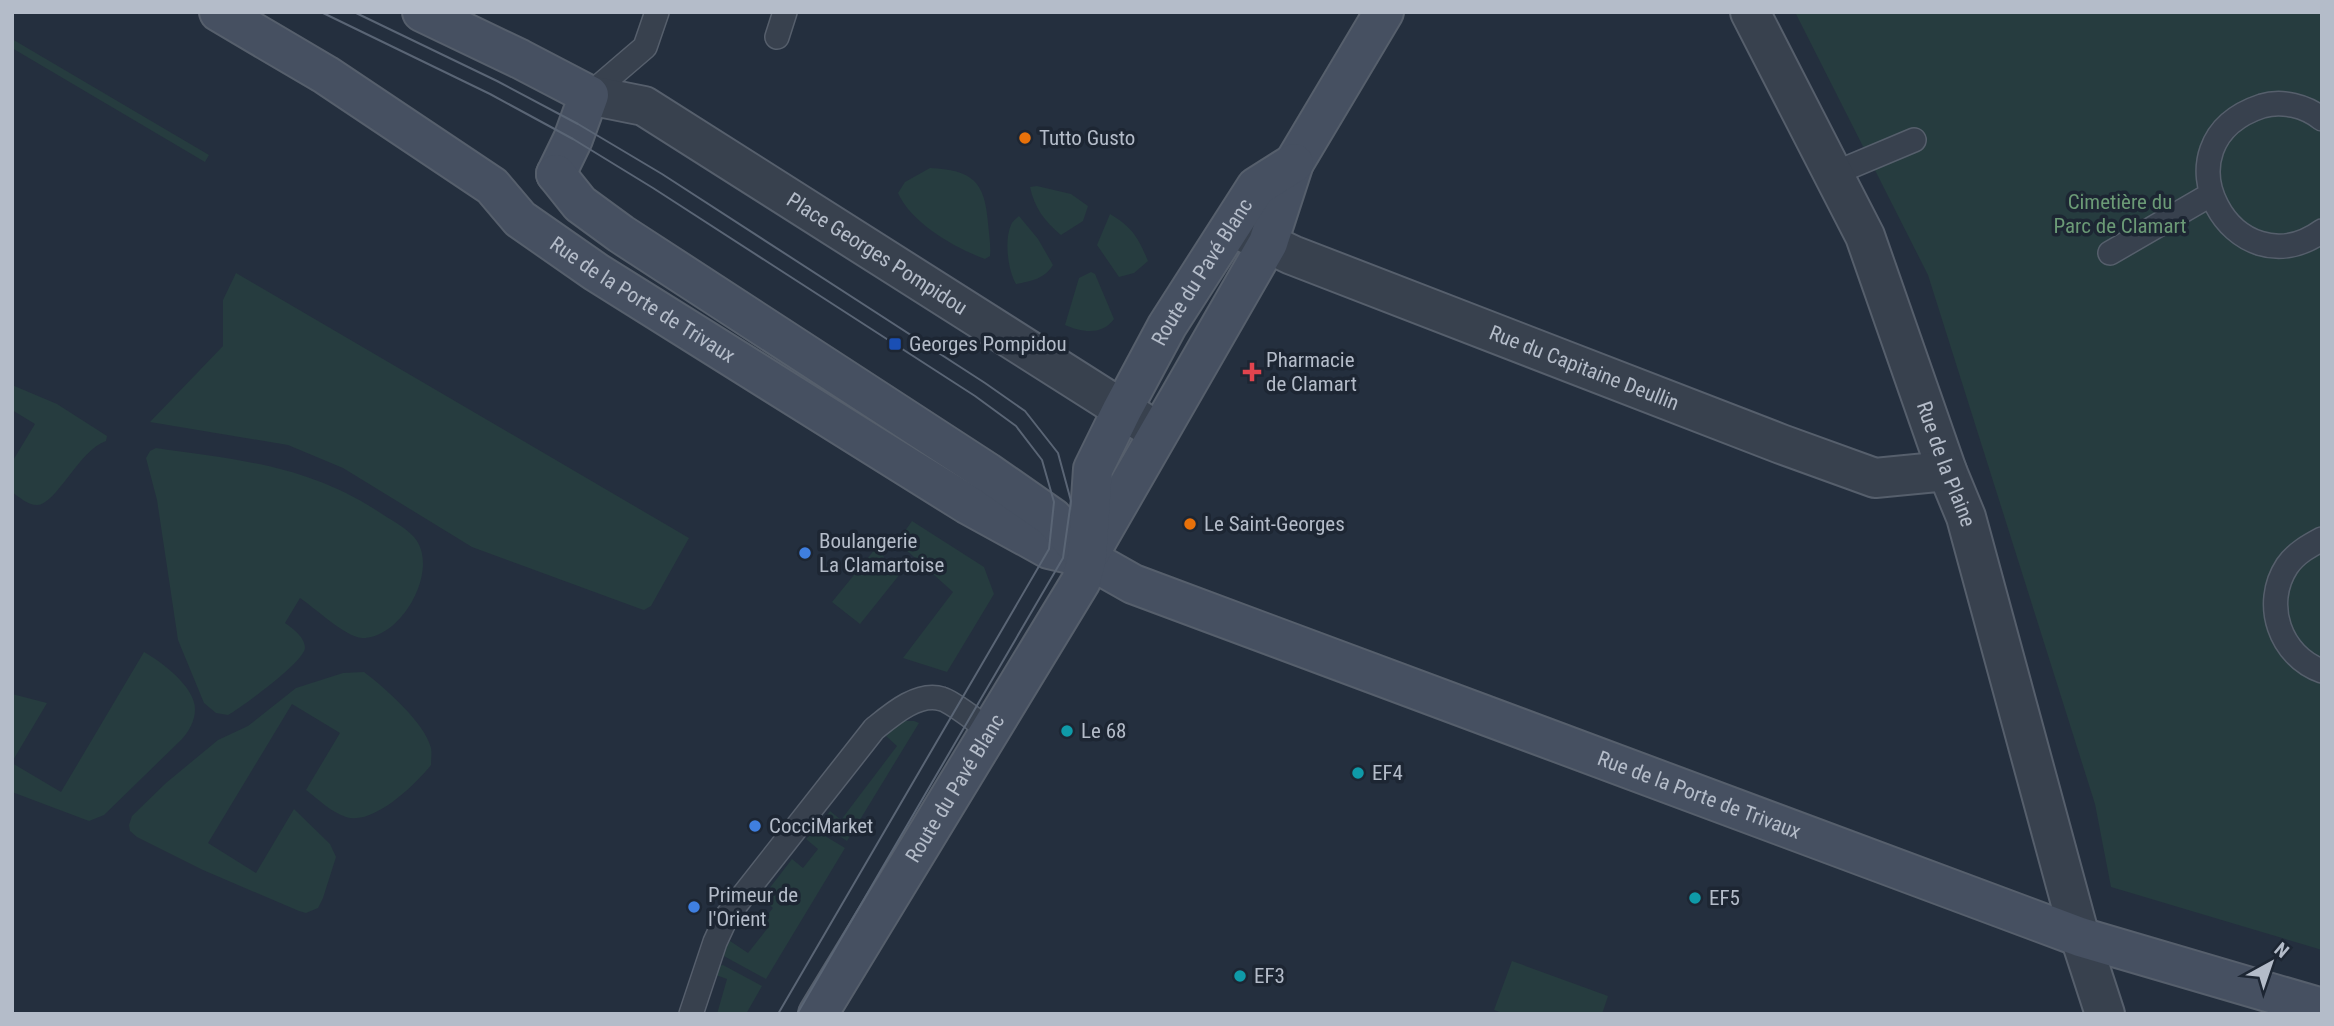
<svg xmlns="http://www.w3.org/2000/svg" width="2334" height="1026" viewBox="0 0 2334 1026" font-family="'Roboto Condensed',sans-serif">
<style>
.green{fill:#263c3f}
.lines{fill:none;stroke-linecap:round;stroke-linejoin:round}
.lane-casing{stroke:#565f6c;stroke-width:26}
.street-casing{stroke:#565f6c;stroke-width:42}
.secondary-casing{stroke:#565f6c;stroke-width:42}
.lane{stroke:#38414e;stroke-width:23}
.street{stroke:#38414e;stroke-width:38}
.secondary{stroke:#465061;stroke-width:38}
.tram{stroke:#5a6575;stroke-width:2}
.food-dot{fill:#e8710a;stroke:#1d2633;stroke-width:2.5}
.transit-dot{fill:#1a4fb4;stroke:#1d2633;stroke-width:2.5}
.health-dot{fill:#e0444e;stroke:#1d2633;stroke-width:2.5}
.shop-dot{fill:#3f7fe0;stroke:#1d2633;stroke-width:2.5}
.culture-dot{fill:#0f9aa8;stroke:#1d2633;stroke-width:2.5}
.labels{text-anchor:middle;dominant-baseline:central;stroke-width:7;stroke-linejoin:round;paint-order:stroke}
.poi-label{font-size:21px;fill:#b4bcc9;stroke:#1d2633;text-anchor:start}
.park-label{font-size:21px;fill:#6b9a76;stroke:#1d2633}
.street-label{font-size:21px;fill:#b4bcc9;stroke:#1d2633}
</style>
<rect width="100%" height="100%" fill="#242f3e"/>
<!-- green -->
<path class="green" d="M1795,12H2322V950L2111,887L2095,804L1928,275Z
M12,39L209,155L205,162L12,48Z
M930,168C972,170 985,181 988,223C989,234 991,246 990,256L985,259C955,248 911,223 898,193L905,182Z
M1037,186L1071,194L1088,206L1083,221L1061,235C1045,222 1034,207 1030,187Z
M1110,214C1132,227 1138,237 1148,261L1134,273L1119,277L1097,245Z
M1019,216L1038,239L1053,265C1044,279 1032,281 1016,284C1008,271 1004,240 1011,225C1012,221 1016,219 1019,216Z
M1091,272L1095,274L1114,319C1102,336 1081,332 1065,325L1079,278Z
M236,273L689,538L651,606L644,610L638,608L472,547L343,468L288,445L150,422L223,346V300Z
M12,385L57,404L107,436L106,441C79,450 56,505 37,505C28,505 19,497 12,492V462L35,424L12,410Z
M156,448C239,460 307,465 379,512C391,520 405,527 414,537C441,568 402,639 362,638C345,637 314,607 300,598L285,623C292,628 305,637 305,648C304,662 242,707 228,715L216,713L204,703L178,640L157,500L146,458L150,451Z
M912,521L984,567L994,594L947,672L903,658L953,592L904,548L905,531Z
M880,543C881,558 889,565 900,574L860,624L832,602Z
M144,652C162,662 195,687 195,709C195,721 189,731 182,739L104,815L89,821L12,792V763L61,792Z
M364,672C385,688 425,723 431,748C432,753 431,760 431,765C416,784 373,826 346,817C331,812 319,800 306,790L340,733L292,704L208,843L256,873L294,809L330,844L336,857L323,898L318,908L306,913L299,911L203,870L137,837L130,831L129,825L132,816L166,783L218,740L248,726L296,688L343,673Z
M12,694L47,703L12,762Z
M905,721H914L919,723L847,841L820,824L830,811L841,820L897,746L886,736L898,724Z
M815,830L845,848L766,979L722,955L730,941L748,953L767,929L761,923L773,908L762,898L792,859L803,868L818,849L806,839Z
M1512,961L1608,996L1602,1014H1506L1494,1010Z
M723,965L762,986L746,1014H717L727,979L713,974L718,966Z"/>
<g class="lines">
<!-- lane casing -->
<g class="lane-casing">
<path id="lane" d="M777,37L785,12
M589,95L645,47L657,12
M2322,119C2306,106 2282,100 2262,106C2150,143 2234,294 2322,231
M1833,174L1914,140
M2110,253L2210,195
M2322,539C2309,546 2296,553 2287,566C2262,604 2280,656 2322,671
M691,1014L715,942L727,916L874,729C890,716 918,691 942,699C953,702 977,722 988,729"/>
</g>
<!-- street casing -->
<g class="street-casing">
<g id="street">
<path id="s1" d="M1750,12L1865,236L1947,471L1966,517L2080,937L2105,1014"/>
<path id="s2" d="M589,95L644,106L1158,432"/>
<path id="s3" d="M1237,229L1292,255L1781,444L1875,478L1947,471"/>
</g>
</g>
<!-- secondary casing -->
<g class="secondary-casing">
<g id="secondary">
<path id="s4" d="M219,12L326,75L492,186L520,219L596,272L906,466L967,504L1049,549L1087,558L1133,584L2080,937L2322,1008"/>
<path d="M422,12L520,59L589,95L573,139L556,174"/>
<path d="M556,174L580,204L621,234L987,472L1053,518L1087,558"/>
<path d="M1091,551L1268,243L1294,163L1384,12"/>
<path id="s5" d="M818,1014L1081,581L1087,558L1093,469L1122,410L1167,326L1256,187L1294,163"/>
</g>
</g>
<!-- lane -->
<use href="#lane" class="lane"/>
<!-- street -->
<use href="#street" class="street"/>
<!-- secondary -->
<use href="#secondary" class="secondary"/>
<!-- tram -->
<path class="tram" d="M321,12L490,94L573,139L653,188L975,396L1016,426L1042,460L1054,502L1049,549L778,1014
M354,12L497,81L578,124L662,174L985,383L1025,411L1058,453L1071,501L1063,558L797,1014"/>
</g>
<!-- markers -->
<g class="food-dot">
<circle cx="1025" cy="138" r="7"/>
<circle cx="1190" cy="524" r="7"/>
</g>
<rect class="transit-dot" x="888" y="337" width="14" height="14" rx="3.5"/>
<path class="health-dot" d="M1248.5 361.5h7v7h7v7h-7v7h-7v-7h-7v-7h7z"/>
<g class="shop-dot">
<circle cx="805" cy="553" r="7"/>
<circle cx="755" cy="826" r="7"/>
<circle cx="694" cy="907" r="7"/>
</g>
<g class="culture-dot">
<circle cx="1067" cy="731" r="7"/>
<circle cx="1358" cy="773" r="7"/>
<circle cx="1695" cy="898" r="7"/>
<circle cx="1240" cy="976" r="7"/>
</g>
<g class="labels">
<!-- poi labels -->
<g class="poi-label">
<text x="1039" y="138">Tutto Gusto</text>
<text x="909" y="344">Georges Pompidou</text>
<text x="1266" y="360">Pharmacie<tspan x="1266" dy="24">de Clamart</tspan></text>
<text x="1204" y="524">Le Saint-Georges</text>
<text x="819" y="541">Boulangerie<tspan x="819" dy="24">La Clamartoise</tspan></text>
<text x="1081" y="731">Le 68</text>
<text x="1372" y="773">EF4</text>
<text x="769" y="826">CocciMarket</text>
<text x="708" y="895">Primeur de<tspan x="708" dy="24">l'Orient</tspan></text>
<text x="1709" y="898">EF5</text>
<text x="1254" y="976">EF3</text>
</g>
<!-- park labels -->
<g class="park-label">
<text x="2120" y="202">Cimetière du<tspan x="2120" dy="24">Parc de Clamart</tspan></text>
</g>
<!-- street labels -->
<g class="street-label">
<text stroke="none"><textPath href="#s2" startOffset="332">Place Georges Pompidou</textPath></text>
<text stroke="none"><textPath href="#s5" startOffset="845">Route du Pavé Blanc</textPath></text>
<text stroke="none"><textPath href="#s4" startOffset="514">Rue de la Porte de Trivaux</textPath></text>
<text stroke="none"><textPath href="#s3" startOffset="374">Rue du Capitaine Deullin</textPath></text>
<text stroke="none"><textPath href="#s1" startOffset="494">Rue de la Plaine</textPath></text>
<text stroke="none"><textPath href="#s5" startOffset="264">Route du Pavé Blanc</textPath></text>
<text stroke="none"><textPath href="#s4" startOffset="1687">Rue de la Porte de Trivaux</textPath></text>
</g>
</g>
<!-- border -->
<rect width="2334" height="1026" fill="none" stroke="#b4bcc9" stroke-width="28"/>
<!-- north arrow -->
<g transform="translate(2271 963) rotate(40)" stroke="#1d2633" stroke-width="5" paint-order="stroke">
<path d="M0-5L12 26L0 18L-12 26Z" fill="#b4bcc9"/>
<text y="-10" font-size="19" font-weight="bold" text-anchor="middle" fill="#b4bcc9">N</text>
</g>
</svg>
